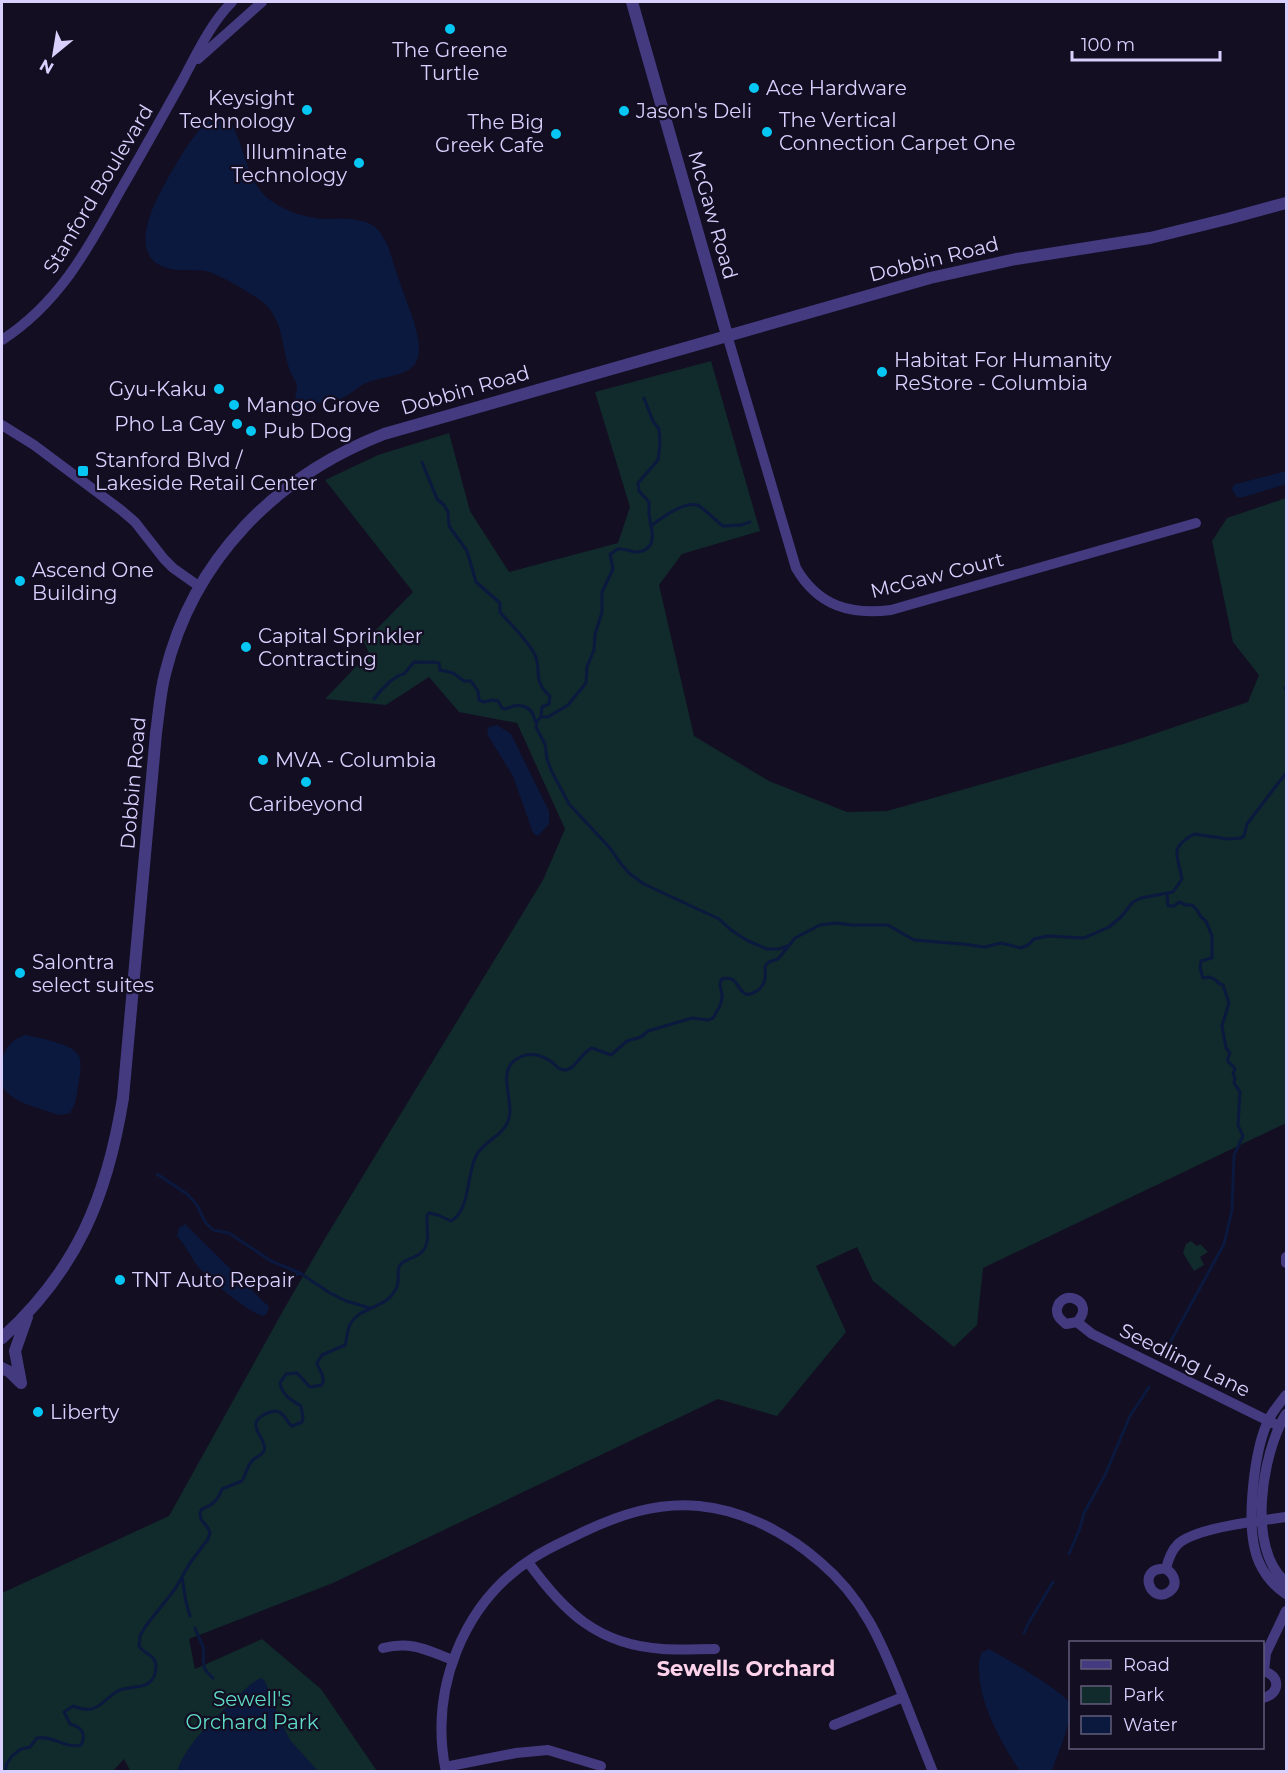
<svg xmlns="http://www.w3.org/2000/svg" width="1288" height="1773" viewBox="0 0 1288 1773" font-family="Montserrat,sans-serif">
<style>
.green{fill:#112a2b}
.water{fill:#0b193e}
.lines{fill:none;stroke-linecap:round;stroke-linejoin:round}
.stream{stroke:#0b193e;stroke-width:3}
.minor{stroke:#433a7f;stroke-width:10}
.tertiary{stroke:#433a7f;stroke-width:12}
.poi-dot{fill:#06c7f3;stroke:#130e22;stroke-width:2}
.labels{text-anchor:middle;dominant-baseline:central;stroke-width:4.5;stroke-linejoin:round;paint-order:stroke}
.poi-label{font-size:20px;fill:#d9d0fe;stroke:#130e22;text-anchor:start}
.street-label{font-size:20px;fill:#d9d0fe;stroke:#130e22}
.park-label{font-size:20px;fill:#5edcc7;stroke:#130e22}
.neighbourhood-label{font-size:21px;font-weight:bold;fill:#fed2ea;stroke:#130e22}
</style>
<rect width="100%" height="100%" fill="#130e22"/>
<!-- green -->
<path class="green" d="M711,361L760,531L682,554L659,585L694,736L769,781L847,812L887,811L1127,743L1248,702L1259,675L1233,642L1212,541L1227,518L1286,498V1123L983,1268L977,1325L954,1347L873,1281L857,1247L816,1266L846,1332L777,1416L718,1399L333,1583L189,1639L195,1669L262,1639L321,1689L377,1771L131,1772L124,1759L113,1771H2V1593L169,1516L284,1309L324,1240L543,880L565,829L517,723L459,712L429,677L386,705L325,699L369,653L364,642L413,592L325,480L378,455L449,433L470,511L509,572L618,543L630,507L595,392Z
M1191,1241L1197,1246L1200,1244L1208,1252L1200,1257L1204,1265L1194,1271L1183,1253L1186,1244Z"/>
<!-- water -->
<path class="water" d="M214,118C220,118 227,119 231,123C234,126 235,132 237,136C247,159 249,184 270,200C287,212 306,218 326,219C342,219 361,217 375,227C381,232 384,239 388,246C393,262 398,278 404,294C410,312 430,354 411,368C396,379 375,376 359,387C355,390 350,394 344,397C336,402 326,400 318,403C310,405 305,412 297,410C293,398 296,399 297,388C297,381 292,377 290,371C282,349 284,326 268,307C262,299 216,272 205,271C192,269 177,272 164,267C130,255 151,209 163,187C174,168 195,127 214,118Z
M1286,471V484L1244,497H1237L1232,490L1233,486L1236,484Z
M497,725L511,734L549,811V824L538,836L533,833L513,776L487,734L489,727Z
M26,1035C39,1038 74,1044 79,1056C82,1063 80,1074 79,1080C77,1092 77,1103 70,1113L61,1115L55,1114C37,1107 12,1103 2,1086C1,1063 0,1043 26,1035Z
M185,1224L269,1307L267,1313L263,1316C249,1313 205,1277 196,1264C190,1255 185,1245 177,1236L179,1228Z
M989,1649C1002,1656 1066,1693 1070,1704C1075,1716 1056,1757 1052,1771H1020C1000,1742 971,1690 981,1653Z
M261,1678L265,1681L279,1718L290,1740L318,1771H177C188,1742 210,1723 232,1702C240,1694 250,1683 261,1678Z"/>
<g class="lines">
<!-- stream -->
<path class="stream" d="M644,398L653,421L659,429L660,444L658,460L638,483L639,491L649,502V515L651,526
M422,462L437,499L444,505L448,512L449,526L467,551L476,582L500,603V612C511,625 525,637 534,653C543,669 531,680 550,696L549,704L542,707L541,717L537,721L536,727L545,744L547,759L551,770L569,804L610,848L621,864L630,874L644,884L719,919L731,930L748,941L767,949H779L787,946
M1285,688L1286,690
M374,699C380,691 394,675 404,674L414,662C423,663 431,661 439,663L440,670L453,673L464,681H471L478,691L479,700L484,702L492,700L498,701L502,708L506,709C519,702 533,706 535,721
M541,717H548L568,705L586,683L587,667L594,650L595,634L602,612V592L613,569L610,554C613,553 615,550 618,549C624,548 632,552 638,552C653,550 654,538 651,526C660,519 684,501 697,505C704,508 716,521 723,526L741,525L750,522
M157,1174L187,1194L197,1205L205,1222L213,1230L229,1233L271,1261L300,1273L330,1293L346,1301L370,1308
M274,1283L288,1279L300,1273
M1167,1348L1224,1244L1232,1210L1234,1155L1243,1136L1238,1125L1240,1092L1234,1083L1235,1078L1233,1074L1235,1069C1231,1061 1224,1065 1230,1053L1226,1048L1222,1026L1229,1003L1223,985L1218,983L1217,981L1210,977L1203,978L1200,968L1201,961L1212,958V936L1206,921L1201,917L1197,910L1192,905H1186L1179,902L1174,906H1168L1167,894
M1069,1554L1080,1528L1084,1513L1105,1475L1130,1416L1149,1387
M182,1577L186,1602L190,1616
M195,1628C197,1634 201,1641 203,1647C206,1663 198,1665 213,1678
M1024,1633L1028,1624L1053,1582
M5,1772L7,1763L12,1756L21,1749L30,1747L37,1738C53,1735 65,1749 81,1745C87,1733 81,1727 70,1724L64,1712L73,1706C99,1716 100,1701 118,1691C130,1684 156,1693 156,1666C156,1655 144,1654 139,1646L140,1636L145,1627L175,1589L190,1563L208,1539L210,1533L208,1528L201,1519L200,1513L202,1509C213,1505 218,1500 222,1489L242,1481C246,1475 247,1465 253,1460C257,1456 261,1456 264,1451C269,1438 239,1423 270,1412C274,1411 276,1411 279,1412C286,1415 286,1422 292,1426L302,1422L303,1418L301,1406C291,1400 282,1395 280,1383L286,1374L297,1373L310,1387L322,1385C326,1376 319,1371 317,1363L322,1355L345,1345C347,1339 347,1332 349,1327C357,1307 380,1310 392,1295C403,1282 395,1272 400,1265C404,1260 411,1259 416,1256C433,1248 426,1230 427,1215L429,1213L438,1215L451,1221C471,1210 466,1173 477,1154C487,1138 509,1134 510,1112C511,1096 499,1072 515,1060C528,1051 541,1054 553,1063C556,1066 559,1070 564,1070C576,1070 580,1053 592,1048L611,1055L627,1041L641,1037L648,1031L692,1018L708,1020L713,1018C717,1011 723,1003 722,994C721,987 718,986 722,979C739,975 735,989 746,994C750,995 752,994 755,992C766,986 766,977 765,966L769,962L778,959L795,938L820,925L837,923L852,925H888L914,940L962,944L985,947L1001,943L1021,948L1028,945L1034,939L1048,936L1084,938L1109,927L1121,917L1133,902L1141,898L1173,892L1182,879C1178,855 1168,849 1194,834L1228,839L1241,838L1244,836L1247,824L1286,773"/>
<!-- minor -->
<path class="minor" d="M198,59L262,2
M727,335L796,568C818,606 850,615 891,610L1196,523
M2,340C59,303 88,249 120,191C141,155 161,119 181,83C196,55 210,24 232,2
M2,425L34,445L121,510L135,522L164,559L173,568L200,587
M1286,1257V1263
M1077,1322C1097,1301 1061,1287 1057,1309C1056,1316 1061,1320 1066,1324L1077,1322L1092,1334L1279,1426
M1286,1395C1280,1403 1272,1412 1268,1421C1254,1451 1247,1518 1255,1550C1259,1568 1271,1584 1286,1594
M1286,1414C1262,1452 1246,1550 1286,1582
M528,1562C564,1612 598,1645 663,1649C680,1650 698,1649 715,1649
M1166,1569C1174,1574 1179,1585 1169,1592C1150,1605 1136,1566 1166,1569C1168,1560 1171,1551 1178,1544C1197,1527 1260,1521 1286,1517
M383,1648C412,1641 426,1650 453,1660
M1262,1671C1281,1674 1281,1695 1262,1698
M1264,1671L1266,1653L1286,1611
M834,1725L903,1697
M445,1767L516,1753L548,1750L601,1766
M446,1772C429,1691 462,1603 533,1558C548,1548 565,1541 581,1533C618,1515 657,1502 699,1506C743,1510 787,1533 820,1562C863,1598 881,1641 901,1691C912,1718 922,1745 933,1772"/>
<!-- tertiary -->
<path class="tertiary" d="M632,2L727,335
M2,1338C77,1270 107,1197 123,1098L156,733C159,713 160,693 165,674C193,559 276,476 384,434L930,278L1016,259L1150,238L1227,219L1286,203
M2,1368L10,1372L20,1382
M21,1383L15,1351L27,1317"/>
</g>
<!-- markers -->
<g class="poi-dot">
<circle cx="450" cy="29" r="6"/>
<circle cx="754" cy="88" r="6"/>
<circle cx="307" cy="110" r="6"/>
<circle cx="624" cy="111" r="6"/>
<circle cx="767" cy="132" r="6"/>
<circle cx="556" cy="134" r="6"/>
<circle cx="359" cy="163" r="6"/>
<circle cx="882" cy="372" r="6"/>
<circle cx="219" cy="389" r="6"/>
<circle cx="234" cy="405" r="6"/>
<circle cx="237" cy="424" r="6"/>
<circle cx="251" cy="431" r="6"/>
<rect x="77" y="465" width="12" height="12" rx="3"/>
<circle cx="20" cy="581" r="6"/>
<circle cx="246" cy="647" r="6"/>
<circle cx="263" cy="760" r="6"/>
<circle cx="306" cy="782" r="6"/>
<circle cx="20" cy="973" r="6"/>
<circle cx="120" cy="1280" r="6"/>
<circle cx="38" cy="1412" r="6"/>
</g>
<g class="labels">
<!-- poi labels -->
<g class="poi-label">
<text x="450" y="50" text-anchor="middle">The Greene<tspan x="450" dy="23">Turtle</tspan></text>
<text x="766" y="88">Ace Hardware</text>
<text x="295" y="98" text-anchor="end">Keysight<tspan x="295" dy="23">Technology</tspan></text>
<text x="636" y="111">Jason's Deli</text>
<text x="779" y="120">The Vertical<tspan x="779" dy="23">Connection Carpet One</tspan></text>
<text x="544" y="122" text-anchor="end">The Big<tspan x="544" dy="23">Greek Cafe</tspan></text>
<text x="347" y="152" text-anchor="end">Illuminate<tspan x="347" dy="23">Technology</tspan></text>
<text x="894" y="360">Habitat For Humanity<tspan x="894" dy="23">ReStore - Columbia</tspan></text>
<text x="207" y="389" text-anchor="end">Gyu-Kaku</text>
<text x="246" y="405">Mango Grove</text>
<text x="225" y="424" text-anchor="end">Pho La Cay</text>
<text x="263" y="431">Pub Dog</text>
<text x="95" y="460">Stanford Blvd /<tspan x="95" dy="23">Lakeside Retail Center</tspan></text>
<text x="32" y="570">Ascend One<tspan x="32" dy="23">Building</tspan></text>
<text x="258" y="636">Capital Sprinkler<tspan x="258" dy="23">Contracting</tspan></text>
<text x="275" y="760">MVA - Columbia</text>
<text x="306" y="804" text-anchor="middle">Caribeyond</text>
<text x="32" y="962">Salontra<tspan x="32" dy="23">select suites</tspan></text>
<text x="132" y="1280">TNT Auto Repair</text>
<text x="50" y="1412">Liberty</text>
</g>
<!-- street labels -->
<g class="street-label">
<text transform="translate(98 189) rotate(-59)">Stanford Boulevard</text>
<text transform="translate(713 215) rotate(74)">McGaw Road</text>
<text transform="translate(934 259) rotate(-14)">Dobbin Road</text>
<text transform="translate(465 390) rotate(-16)">Dobbin Road</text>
<text transform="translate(937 575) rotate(-14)">McGaw Court</text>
<text transform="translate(133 783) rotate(-85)">Dobbin Road</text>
<text transform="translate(1185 1360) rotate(26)">Seedling Lane</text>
</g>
<!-- park labels -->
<g class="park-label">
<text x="252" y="1699">Sewell's<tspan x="252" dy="23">Orchard Park</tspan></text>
</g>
<!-- neighbourhood labels -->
<g class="neighbourhood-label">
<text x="746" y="1668">Sewells Orchard</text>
</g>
</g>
<!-- border -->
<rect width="1288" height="1773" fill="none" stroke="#d9d0fe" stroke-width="6"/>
<!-- legend -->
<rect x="1069" y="1641" width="195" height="108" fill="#130e22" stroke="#625c7a" stroke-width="1.5"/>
<rect x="1081" y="1660" width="30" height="9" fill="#433a7f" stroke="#625c7a" stroke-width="1.5"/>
<text x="1123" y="1671" font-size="18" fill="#d9d0fe">Road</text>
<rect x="1081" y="1686" width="30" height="18" fill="#112a2b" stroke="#625c7a" stroke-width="1.5"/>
<text x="1123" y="1701" font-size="18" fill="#d9d0fe">Park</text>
<rect x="1081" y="1716" width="30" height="18" fill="#0b193e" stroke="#625c7a" stroke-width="1.5"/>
<text x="1123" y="1731" font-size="18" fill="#d9d0fe">Water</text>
<!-- north arrow -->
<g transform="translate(54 54) rotate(210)" stroke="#130e22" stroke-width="4.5" paint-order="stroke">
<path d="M0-4.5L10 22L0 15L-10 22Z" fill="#d9d0fe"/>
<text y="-9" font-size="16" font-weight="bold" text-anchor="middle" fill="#d9d0fe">N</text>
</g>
<!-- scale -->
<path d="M1072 51v9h148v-9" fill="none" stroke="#d9d0fe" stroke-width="3"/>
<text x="1081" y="51" font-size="18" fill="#d9d0fe" stroke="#130e22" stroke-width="4.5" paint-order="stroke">100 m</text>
</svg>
